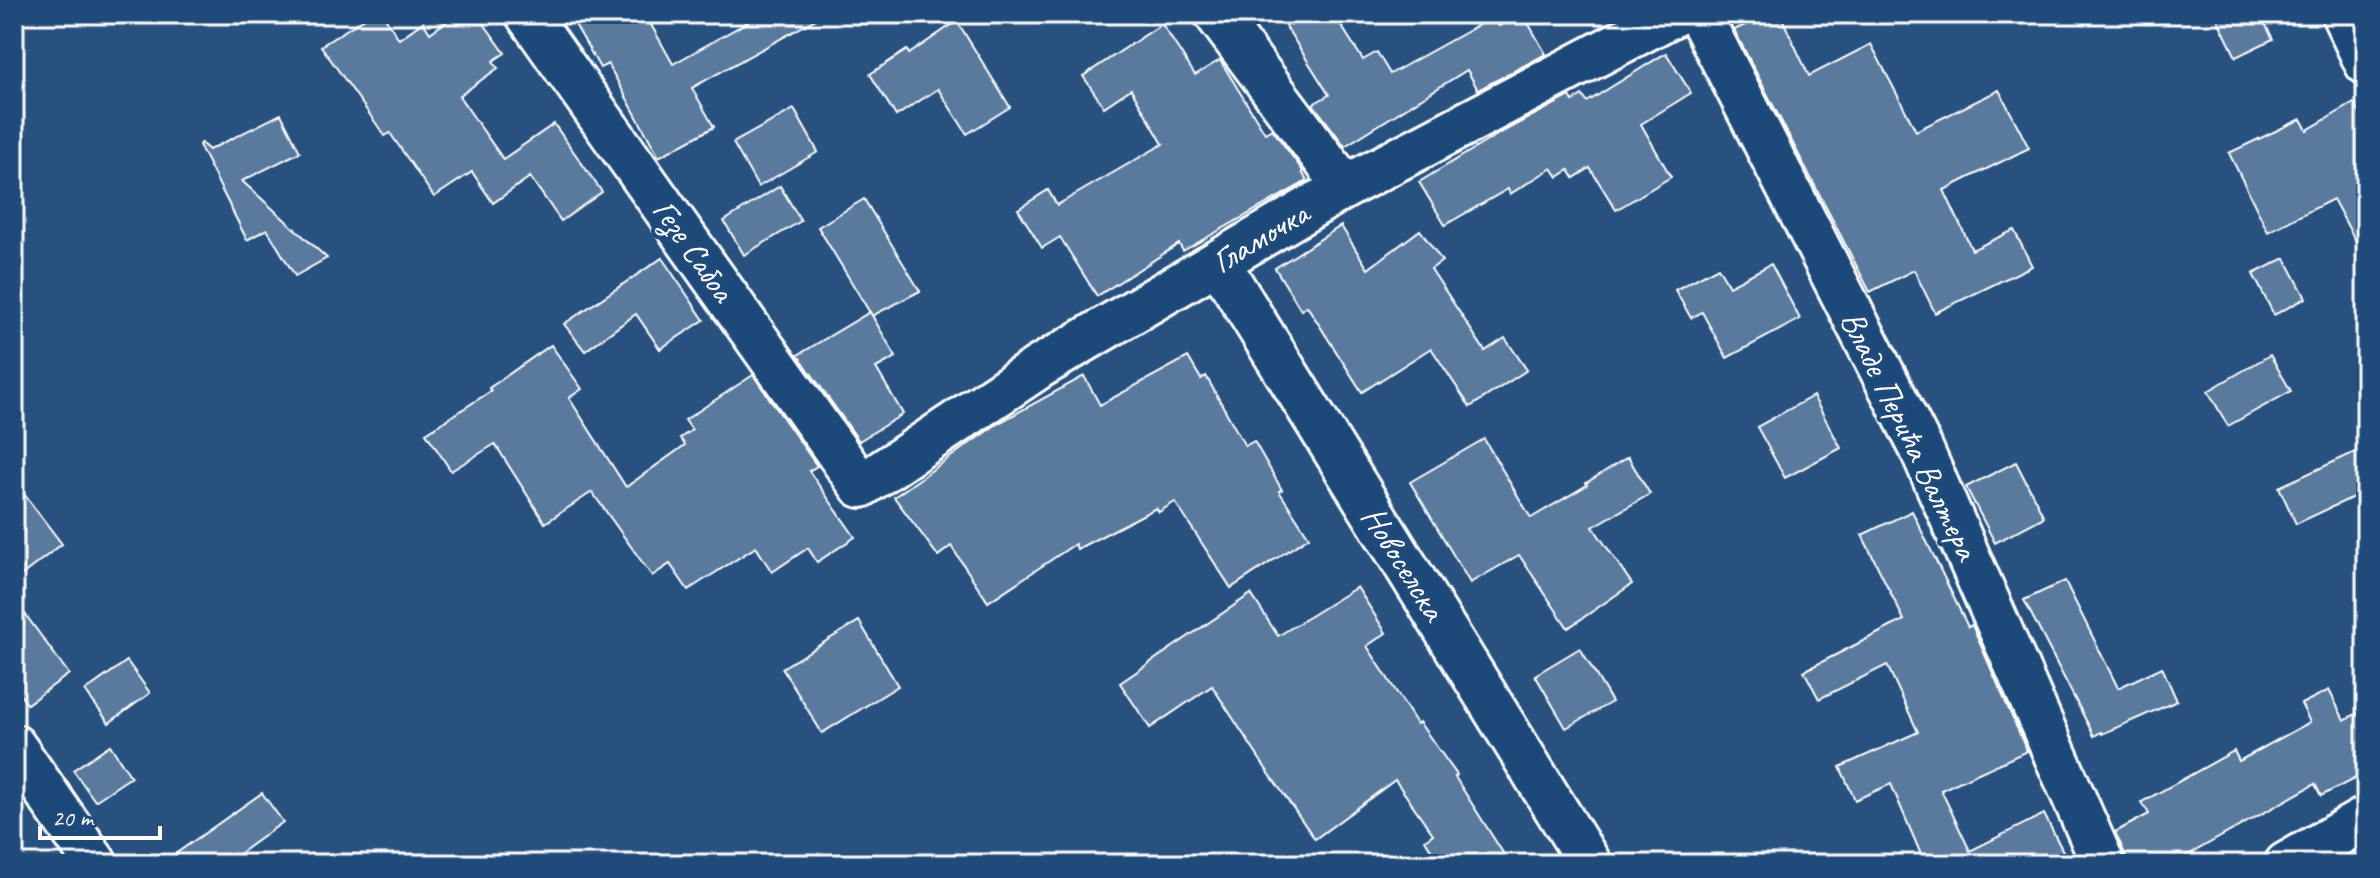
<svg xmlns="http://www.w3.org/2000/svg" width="2380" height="878" font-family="Caveat,sans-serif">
<rect width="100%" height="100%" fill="#28517f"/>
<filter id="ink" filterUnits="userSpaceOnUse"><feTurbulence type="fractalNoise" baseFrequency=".0125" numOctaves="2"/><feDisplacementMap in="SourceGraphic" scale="16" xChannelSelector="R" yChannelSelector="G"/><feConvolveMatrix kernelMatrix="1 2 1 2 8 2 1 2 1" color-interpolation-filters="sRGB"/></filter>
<g filter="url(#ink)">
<g fill="#5a7a9d" stroke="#fff" stroke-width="2">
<path d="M371,14H383L399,39L423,22L430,33L457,14H477L505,53L493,61L498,68L459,96L503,159L554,124L602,192L561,221L530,177L493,203L472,172L434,197L390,133L385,136L321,46Z"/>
<path d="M569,14H645L673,64L762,14H825L692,88L714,127L659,157L608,64L600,68Z"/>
<path d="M1278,14H1334L1363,60L1377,52L1390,74L1493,17L1499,26L1523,14L1546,54L1478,90L1467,70L1345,146L1313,104L1329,95Z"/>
<path d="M1769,14H1780L1809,76L1871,44L1916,131L1999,90L2029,148L1944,190L1972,250L2014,230L2032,266L1935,313L1914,270L1870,292L1734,30Z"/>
<path d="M2215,14H2260L2273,39L2236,57Z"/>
<path d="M957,21L1010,107L967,134L938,89L896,116L870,74L907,50L909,54Z"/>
<path d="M1162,24L1195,75L1220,60L1265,133L1272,129L1303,171L1302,172L1307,181L1183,251L1179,244L1097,296L1060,237L1042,248L1018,209L1048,190L1057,205L1163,144L1131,89L1104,107L1083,76Z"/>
<path d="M1666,53L1691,93L1641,124L1671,177L1616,210L1590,168L1574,178L1569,170L1558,177L1552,168L1510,194L1508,189L1445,225L1419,182L1502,132L1570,96L1573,101L1582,95L1587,102Z"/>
<path d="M2354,103L2366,124V260L2333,199L2268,232L2229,153L2301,119L2307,130Z"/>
<path d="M794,109L818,152L758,187L733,143Z"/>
<path d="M281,114L300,152L242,181L327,258L295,276L267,229L247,240L199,145L201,143L209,150Z"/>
<path d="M780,186L801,221L744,255L724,221Z"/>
<path d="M864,199L920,291L872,316L818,227Z"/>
<path d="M1341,226L1368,269L1420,230L1442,261L1431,269L1485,351L1505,338L1527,370L1470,407L1431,348L1362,392L1307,306L1301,310L1275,268Z"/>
<path d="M662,258L704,320L660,349L636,314L585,351L564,324Z"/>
<path d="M2285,258L2306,298L2274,315L2253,274Z"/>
<path d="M1771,264L1800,319L1727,358L1702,312L1691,318L1675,290L1718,267L1729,286Z"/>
<path d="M870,312L896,357L876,368L903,414L859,441L798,355Z"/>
<path d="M551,345L582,389L569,398L626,487L685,445L680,438L692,430L685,420L753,375L817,466L809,471L855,537L817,562L808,548L772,572L756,547L688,590L670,564L652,576L592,492L545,523L495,444L451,471L426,433L491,391L489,388Z"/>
<path d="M2270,355L2291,391L2228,426L2208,391Z"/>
<path d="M1188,357L1201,379L1206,376L1245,446L1254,441L1282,490L1279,491L1309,537L1231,588L1175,502L1159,512L1156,508L1077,549L1075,544L988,602L951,546L938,556L894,497L997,424L1084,376L1100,405Z"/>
<path d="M1813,396L1841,448L1785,478L1757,427Z"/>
<path d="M1484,439L1531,518L1587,485L1586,483L1628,457L1650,494L1593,527L1632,584L1568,628L1519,555L1470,583L1410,482Z"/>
<path d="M2366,447V491L2296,524L2279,487Z"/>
<path d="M2016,462L2044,517L1995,543L1966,487Z"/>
<path d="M14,481L62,544L14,581Z"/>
<path d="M1912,511L1968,627L1972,625L2027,751L1941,790L1970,851L2044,814L2067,859L2073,855L2077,864H1925L1891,784L1855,800L1840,767L1918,732L1887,665L1819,699L1804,671L1904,620L1862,535Z"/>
<path d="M2065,581L2118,688L2162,667L2177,701L2102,734L2101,732L2094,736L2024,600Z"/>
<path d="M1357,587L1386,633L1367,646L1417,724L1419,722L1457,775L1455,777L1510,864H1440L1425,840L1433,834L1395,780L1315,839L1266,769L1212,686L1150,728L1120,683L1251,594L1278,636Z"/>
<path d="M14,599L69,674L27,704L14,686Z"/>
<path d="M859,621L898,686L822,733L782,668Z"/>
<path d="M1580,648L1612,702L1566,728L1535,675Z"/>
<path d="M127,661L150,693L109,723L85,691Z"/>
<path d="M2329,690L2344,720L2366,709V773L2321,796L2315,784L2172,864H2127L2125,854L2115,832L2149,814L2142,802L2234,751L2239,761L2310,722L2301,704Z"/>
<path d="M110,745L131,777L95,801L73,770Z"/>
<path d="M262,793L283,822L225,864H161Z"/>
</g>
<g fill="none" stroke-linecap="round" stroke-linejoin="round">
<defs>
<g id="minor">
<path d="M527,14L861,486L1039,367L1345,187L1675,14"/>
<path d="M1216,14L1345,187"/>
<path d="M1699,14L1921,448L2103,864"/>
<path d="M2343,14L2366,63"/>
<path d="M1218,262L1590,864"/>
<path d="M14,746L96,864"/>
<path d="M2286,864L2366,818"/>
</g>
</defs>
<use href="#minor" stroke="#fff" stroke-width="48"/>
<use href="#minor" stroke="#1f4a7a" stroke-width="42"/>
</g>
</g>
<g text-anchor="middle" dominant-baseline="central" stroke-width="8" stroke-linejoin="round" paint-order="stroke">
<g font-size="34" fill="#fff" stroke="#1f4a7a">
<text transform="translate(1260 237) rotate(-31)">Гламочка</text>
<text transform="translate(694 250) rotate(55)">Гезе Сабоа</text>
<text transform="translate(1910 435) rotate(64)">Владе Перића Валтера</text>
<text transform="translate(1404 563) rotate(58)">Новоселска</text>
</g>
</g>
<rect width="2380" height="878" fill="none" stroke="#1f4a7a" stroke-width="48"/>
<rect x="24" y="24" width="2332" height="830" fill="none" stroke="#fff" stroke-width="3" filter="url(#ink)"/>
<path d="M40 826v12h120v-12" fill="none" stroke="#ffffff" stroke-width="4"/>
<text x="52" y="826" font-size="24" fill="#ffffff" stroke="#1f4a7a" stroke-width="6" paint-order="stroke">20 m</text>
</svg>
